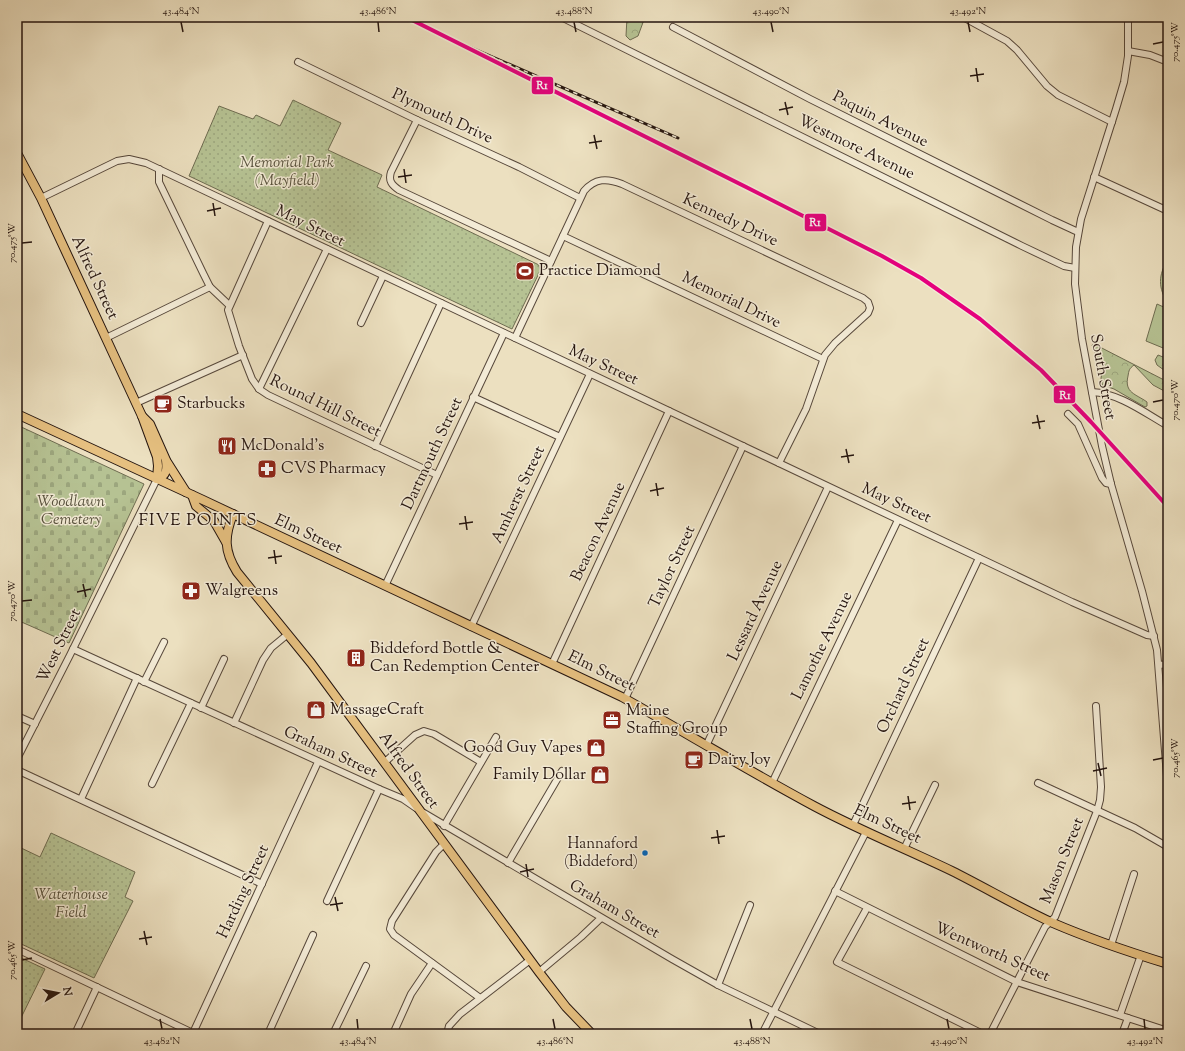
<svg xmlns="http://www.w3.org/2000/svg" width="1185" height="1051" font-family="'Sorts Mill Goudy',serif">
<defs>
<pattern id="forest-crowns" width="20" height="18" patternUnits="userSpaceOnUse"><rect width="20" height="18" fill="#b6c293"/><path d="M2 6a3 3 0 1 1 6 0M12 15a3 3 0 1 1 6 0" fill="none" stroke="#9ca67e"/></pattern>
<pattern id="cemetery-stones" width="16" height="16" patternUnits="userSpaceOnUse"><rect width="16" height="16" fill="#b6c293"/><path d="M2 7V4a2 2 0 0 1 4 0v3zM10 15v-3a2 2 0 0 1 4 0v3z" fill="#9ca67e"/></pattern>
<pattern id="park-dots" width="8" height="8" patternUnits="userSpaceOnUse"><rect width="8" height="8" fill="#b6c293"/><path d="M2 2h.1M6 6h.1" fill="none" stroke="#9ca67e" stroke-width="1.8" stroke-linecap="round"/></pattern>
</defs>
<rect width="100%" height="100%" fill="#ece0c0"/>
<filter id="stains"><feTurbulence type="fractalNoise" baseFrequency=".005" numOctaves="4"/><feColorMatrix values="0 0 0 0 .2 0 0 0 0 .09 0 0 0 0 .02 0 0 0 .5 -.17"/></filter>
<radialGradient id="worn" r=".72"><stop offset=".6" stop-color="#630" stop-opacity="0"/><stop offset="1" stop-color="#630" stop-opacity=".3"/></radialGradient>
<g fill="#b6c293" stroke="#6e6c51">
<path d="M1168,260C1168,267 1166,273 1166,280C1165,287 1168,295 1168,303C1158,289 1158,274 1168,260Z"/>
<path d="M1157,304L1168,309V350L1146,341Z"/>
</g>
<g fill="url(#forest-crowns)" stroke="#6e6c51">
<path d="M627,17H645L638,36L630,40L626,36Z"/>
<path d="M1094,344L1168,382V393L1153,385L1134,365C1129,369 1129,370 1128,376C1124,393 1136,394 1147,402V406L1145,407L1114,389L1102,385L1101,378L1104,364L1096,355L1092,345Z"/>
<path d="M1158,355L1168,359V373L1157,365L1155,360Z"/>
</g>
<path fill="url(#cemetery-stones)" stroke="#6e6c51" d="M17,425L144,484L69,643L17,620Z"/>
<g fill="url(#park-dots)" stroke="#6e6c51">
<path d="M293,100L341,123L328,150L382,175L377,187L539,265L540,271L512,329L189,176L219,106L253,119L256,115L280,126Z"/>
<path d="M51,833L135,872L125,897L133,901L94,978L17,942V846L40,857Z"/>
<path d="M17,956L45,969L17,1026Z"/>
</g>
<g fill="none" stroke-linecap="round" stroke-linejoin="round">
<defs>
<g id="minor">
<path d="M561,17L1022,246L1064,266L1075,268"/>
<path d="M963,17L1007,41L1017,50L1047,86L1058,95L1112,122"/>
<path d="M1128,17V56L1124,82L1116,109L1081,219L1076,247L1075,284L1082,339L1102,446L1111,484L1142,591L1157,650L1168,789"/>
<path d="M673,27L810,99L1052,220L1078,232"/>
<path d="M1128,51L1150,55L1168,62"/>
<path d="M298,62L417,120L519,167L580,198"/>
<path d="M417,120L391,172C388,181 392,185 399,190L551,261"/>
<path d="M159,169V182L203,273L210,287L229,305"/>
<path d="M1094,177L1168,211"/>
<path d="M41,198L117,161L129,159L146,163L1072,602L1147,635L1154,636"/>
<path d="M268,221L228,310L239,346L252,379L259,389L268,395L437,475"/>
<path d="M563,236L823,359"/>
<path d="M361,323L383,276"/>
<path d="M106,338L210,287"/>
<path d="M515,338L584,191C595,178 607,178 622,184L863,298L868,302L870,308L868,313L835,343L825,355L806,409L779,463"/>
<path d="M259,389L327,249"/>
<path d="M1092,392C1119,393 1145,413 1168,426"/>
<path d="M473,397L560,437"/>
<path d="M136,403L243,355"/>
<path d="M1068,414L1078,424L1102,478L1106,483L1111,484"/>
<path d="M375,446L441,303"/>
<path d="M385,586L504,333"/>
<path d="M471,627L590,374"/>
<path d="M73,649L379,789L403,799L416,808"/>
<path d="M552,664L669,411"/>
<path d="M1159,665L1168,664"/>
<path d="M144,682L164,642"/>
<path d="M625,699L743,446"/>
<path d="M201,708L224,659"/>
<path d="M17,716L35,724"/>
<path d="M234,723L263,660L271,648L288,634"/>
<path d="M706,746L828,487"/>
<path d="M17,759L70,655L157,479"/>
<path d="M385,762L415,735L424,731L434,734L481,762"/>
<path d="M17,770L262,884"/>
<path d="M772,783L898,520"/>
<path d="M1038,783L1135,828L1168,847"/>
<path d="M152,784L191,703"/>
<path d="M81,799L137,678"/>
<path d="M424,813L672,959L718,985L820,1034"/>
<path d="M853,825L979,558"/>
<path d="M444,826L496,737"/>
<path d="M444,844L436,852L392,921L390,929L394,935L480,998"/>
<path d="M904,849L935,785"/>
<path d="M508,863L562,771"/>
<path d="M835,891L1017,982L1168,1031"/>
<path d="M327,901L379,789"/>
<path d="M867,908L837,962L983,1034"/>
<path d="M1111,945L1134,874"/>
<path d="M17,949L195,1034"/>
<path d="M539,972L581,937L601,918"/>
<path d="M718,985L750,905"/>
<path d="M1120,1015L1141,955"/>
<path d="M193,1033L318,762"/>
<path d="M75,1034L97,987"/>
<path d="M268,1034L313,935"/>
<path d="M333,1034L366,966"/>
<path d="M393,1034L411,994L432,963"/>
<path d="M447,1034L449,1026L460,1014L530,960"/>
<path d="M762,1034L866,832"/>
<path d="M990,1034L1045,927L1055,917L1097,811L1100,800L1101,787L1096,706"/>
<path d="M1122,1034L1128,1018"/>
</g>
<g id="major">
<path d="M17,153L41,198L142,416L157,457L158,466L157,479"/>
<path d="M17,414L203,500L622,697C686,733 749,771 814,806C859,830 906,849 952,871C986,888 1018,907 1053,923C1090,939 1129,952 1168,964"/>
<path d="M142,416L150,424L166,460C167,469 167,476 157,479"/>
<path d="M167,462L186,492"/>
<path d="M192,495L196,506L214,521L226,542"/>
<path d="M233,514C224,537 224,551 237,572L311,663L539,972L566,1007L592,1034"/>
</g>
</defs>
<use href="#minor" stroke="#57483b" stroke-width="8"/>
<use href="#major" stroke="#25150f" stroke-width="10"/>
<use href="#minor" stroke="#f3ebd6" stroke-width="6"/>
<use href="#major" stroke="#e6c080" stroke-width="8"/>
<defs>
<path id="rail" d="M433,31L678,138"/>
</defs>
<use href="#rail" stroke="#25150f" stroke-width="3"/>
<use href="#rail" stroke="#f3ebd6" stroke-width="1.5" stroke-dasharray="4.5" stroke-linecap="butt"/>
<defs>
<path id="rail-1" d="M406,17L746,187L882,256L921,278L980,319L1041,370L1091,422L1168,507"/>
</defs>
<use href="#rail-1" stroke="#f3ebd6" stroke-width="7"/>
<use href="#rail-1" stroke="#e5007d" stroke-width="4"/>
</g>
<path fill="none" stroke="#25150f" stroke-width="1.5" d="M181,22L183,32M378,22L379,32M574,22L576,32M771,22L773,32M968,22L970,32M1153,44L1163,42M976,68L978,82M970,76L984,74M785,102L788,115M779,110L793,107M594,135L597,149M589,143L602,141M404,169L406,183M398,177L412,175M213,203L215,216M207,211L221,208M22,243L32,242M1153,402L1163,400M1037,415L1040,429M1032,423L1045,421M846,449L849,463M841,457L854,455M656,483L658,496M650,491L664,488M465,516L467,530M459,524L473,522M274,550L276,564M268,558L282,556M83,584L86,597M77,592L91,589M22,601L32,600M1153,760L1163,758M1098,763L1101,776M1093,771L1107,768M908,796L910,810M902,804L916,802M717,830L719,844M711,838L725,836M526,864L528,877M520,872L534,869M335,897L338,911M330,905L343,903M144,931L147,945M139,939L152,937M22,960L32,958M160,1019L162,1029M357,1019L358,1029M553,1019L555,1029M750,1019L752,1029M947,1019L949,1029M1144,1019L1145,1029"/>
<defs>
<symbol id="stadium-square" viewBox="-11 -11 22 22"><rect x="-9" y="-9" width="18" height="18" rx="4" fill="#8f2418" stroke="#f3ebd6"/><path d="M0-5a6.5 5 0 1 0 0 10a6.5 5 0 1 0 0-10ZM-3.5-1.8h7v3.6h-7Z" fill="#fff"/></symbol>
<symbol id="cafe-square" viewBox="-11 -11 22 22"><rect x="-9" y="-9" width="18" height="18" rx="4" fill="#8f2418" stroke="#f3ebd6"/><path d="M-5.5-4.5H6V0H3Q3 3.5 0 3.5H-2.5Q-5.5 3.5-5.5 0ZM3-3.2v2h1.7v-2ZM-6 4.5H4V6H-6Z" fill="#fff"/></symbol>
<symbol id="restaurant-square" viewBox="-11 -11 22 22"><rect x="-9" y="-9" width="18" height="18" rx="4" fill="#8f2418" stroke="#f3ebd6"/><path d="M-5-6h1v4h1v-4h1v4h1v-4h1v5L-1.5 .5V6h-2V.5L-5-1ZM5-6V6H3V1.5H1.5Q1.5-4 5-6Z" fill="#fff"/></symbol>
<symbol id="pharmacy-square" viewBox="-11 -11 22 22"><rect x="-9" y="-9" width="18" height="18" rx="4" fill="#8f2418" stroke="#f3ebd6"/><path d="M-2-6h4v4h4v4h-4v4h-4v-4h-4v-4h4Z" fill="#fff"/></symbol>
<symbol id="building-square" viewBox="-11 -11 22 22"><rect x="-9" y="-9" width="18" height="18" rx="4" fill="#8f2418" stroke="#f3ebd6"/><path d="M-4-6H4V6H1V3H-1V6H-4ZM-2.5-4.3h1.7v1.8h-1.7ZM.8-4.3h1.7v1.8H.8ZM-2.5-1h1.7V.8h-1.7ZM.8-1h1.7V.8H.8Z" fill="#fff"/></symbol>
<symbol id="shop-square" viewBox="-11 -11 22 22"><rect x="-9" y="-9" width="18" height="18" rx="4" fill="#8f2418" stroke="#f3ebd6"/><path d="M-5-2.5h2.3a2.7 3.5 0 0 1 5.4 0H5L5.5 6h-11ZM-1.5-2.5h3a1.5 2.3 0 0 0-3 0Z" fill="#fff"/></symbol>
<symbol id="office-square" viewBox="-11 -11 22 22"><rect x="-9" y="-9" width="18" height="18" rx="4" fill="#8f2418" stroke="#f3ebd6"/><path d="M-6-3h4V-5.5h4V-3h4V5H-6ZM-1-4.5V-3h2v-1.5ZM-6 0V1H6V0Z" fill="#fff"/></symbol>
</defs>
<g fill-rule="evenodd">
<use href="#stadium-square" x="514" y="260" width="22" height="22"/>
<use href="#cafe-square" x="152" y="393" width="22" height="22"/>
<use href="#restaurant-square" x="216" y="435" width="22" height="22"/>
<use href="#pharmacy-square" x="256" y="458" width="22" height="22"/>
<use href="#pharmacy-square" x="180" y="580" width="22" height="22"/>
<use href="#building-square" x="345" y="647" width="22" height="22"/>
<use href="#shop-square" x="305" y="699" width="22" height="22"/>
<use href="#office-square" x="601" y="709" width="22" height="22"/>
<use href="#shop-square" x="585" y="737" width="22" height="22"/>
<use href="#cafe-square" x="683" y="749" width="22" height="22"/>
<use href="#shop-square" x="589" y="764" width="22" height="22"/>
</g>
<circle fill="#0065bd" stroke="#f3ebd6" stroke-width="1.5" cx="645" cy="853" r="3.5"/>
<g text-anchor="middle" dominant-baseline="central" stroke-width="3" stroke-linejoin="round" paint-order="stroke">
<g font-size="15" fill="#25150f" stroke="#f3ebd6" text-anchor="end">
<text x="638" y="844">Hannaford<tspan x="638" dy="18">(Biddeford)</tspan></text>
</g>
<g font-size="16" fill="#25150f" stroke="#f3ebd6">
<text transform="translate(442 117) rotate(25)">Plymouth Drive</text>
<text transform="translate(880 120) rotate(27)">Paquin Avenue</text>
<text transform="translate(856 148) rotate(26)">Westmore Avenue</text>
<text transform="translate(730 221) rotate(25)">Kennedy Drive</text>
<text transform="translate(310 227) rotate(26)">May Street</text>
<text transform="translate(94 278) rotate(65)">Alfred Street</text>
<text transform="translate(731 301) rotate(26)">Memorial Drive</text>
<text transform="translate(603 366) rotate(25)">May Street</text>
<text transform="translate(1102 377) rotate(80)">South Street</text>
<text transform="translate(325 407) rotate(26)">Round Hill Street</text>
<text transform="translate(433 454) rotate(-65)">Dartmouth Street</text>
<text transform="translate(519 495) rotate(-65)">Amherst Street</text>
<text transform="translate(896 504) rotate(25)">May Street</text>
<text transform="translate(599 532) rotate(-65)">Beacon Avenue</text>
<text transform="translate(308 535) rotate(25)">Elm Street</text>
<text transform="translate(673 567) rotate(-65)">Taylor Street</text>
<text transform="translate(756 611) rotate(-65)">Lessard Avenue</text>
<text transform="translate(60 646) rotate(-64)">West Street</text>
<text transform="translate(823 646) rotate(-64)">Lamothe Avenue</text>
<text transform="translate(601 672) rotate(26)">Elm Street</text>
<text transform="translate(904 686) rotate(-65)">Orchard Street</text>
<text transform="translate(330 753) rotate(25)">Graham Street</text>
<text transform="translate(408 771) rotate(54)">Alfred Street</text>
<text transform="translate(887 825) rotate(25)">Elm Street</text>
<text transform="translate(1063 861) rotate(-68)">Mason Street</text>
<text transform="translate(244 892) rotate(-65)">Harding Street</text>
<text transform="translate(614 910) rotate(30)">Graham Street</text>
<text transform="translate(992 953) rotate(24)">Wentworth Street</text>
</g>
<g font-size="16" font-style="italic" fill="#58523d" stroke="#f3ebd6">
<text x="287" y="163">Memorial Park<tspan x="287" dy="18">(Mayfield)</tspan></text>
<text x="71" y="502">Woodlawn<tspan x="71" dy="18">Cemetery</tspan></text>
<text x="71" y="895">Waterhouse<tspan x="71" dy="18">Field</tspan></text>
</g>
<g font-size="16" fill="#25150f" stroke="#f3ebd6" text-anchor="start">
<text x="539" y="271">Practice Diamond</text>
<text x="177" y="404">Starbucks</text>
<text x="241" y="446">McDonald's</text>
<text x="281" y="469">CVS Pharmacy</text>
<text x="205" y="591">Walgreens</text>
<text x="370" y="649">Biddeford Bottle &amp;<tspan x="370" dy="18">Can Redemption Center</tspan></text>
<text x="330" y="710">MassageCraft</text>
<text x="626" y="711">Maine<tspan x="626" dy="18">Staffing Group</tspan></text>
<text x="582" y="748" text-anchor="end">Good Guy Vapes</text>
<text x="708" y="760">Dairy Joy</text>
<text x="586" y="775" text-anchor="end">Family Dollar</text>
</g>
<g font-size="17" letter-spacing="1" fill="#25150f" stroke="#f3ebd6">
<text x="198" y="521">FIVE POINTS</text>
</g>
</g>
<g stroke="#f3ebd6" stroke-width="1.5">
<rect x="531" y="76" width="23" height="19" rx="4" fill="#e5007d"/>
<rect x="804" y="213" width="23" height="19" rx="4" fill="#e5007d"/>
<rect x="1053" y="385" width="23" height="19" rx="4" fill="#e5007d"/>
</g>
<g font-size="11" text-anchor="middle" font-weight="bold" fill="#fff">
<text x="542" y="89">R1</text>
<text x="815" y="226">R1</text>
<text x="1065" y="399">R1</text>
</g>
<rect width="1185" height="1051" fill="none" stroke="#ece0c0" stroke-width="44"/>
<g transform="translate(58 993) rotate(80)" stroke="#f3ebd6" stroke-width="3" paint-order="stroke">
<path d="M0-3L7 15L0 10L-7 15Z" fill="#25150f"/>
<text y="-6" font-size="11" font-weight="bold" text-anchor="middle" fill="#25150f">N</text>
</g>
<rect x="22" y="22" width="1141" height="1007" fill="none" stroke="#25150f" stroke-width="1.5"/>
<g font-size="10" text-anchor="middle" fill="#25150f">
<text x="181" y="14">43.484°N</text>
<text x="378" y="14">43.486°N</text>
<text x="574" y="14">43.488°N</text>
<text x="771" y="14">43.490°N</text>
<text x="968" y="14">43.492°N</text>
<text transform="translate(1174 42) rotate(-90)" y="4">70.475°W</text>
<text transform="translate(11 243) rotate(-90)" y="4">70.475°W</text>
<text transform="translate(1174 400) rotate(-90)" y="4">70.470°W</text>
<text transform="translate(11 601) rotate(-90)" y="4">70.470°W</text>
<text transform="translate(1174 758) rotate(-90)" y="4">70.465°W</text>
<text transform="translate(11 960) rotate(-90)" y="4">70.465°W</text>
<text x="162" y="1044">43.482°N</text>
<text x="358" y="1044">43.484°N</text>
<text x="555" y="1044">43.486°N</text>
<text x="752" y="1044">43.488°N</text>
<text x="949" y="1044">43.490°N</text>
<text x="1145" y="1044">43.492°N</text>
</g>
<rect width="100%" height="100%" filter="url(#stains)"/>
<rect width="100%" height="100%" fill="url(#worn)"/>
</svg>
